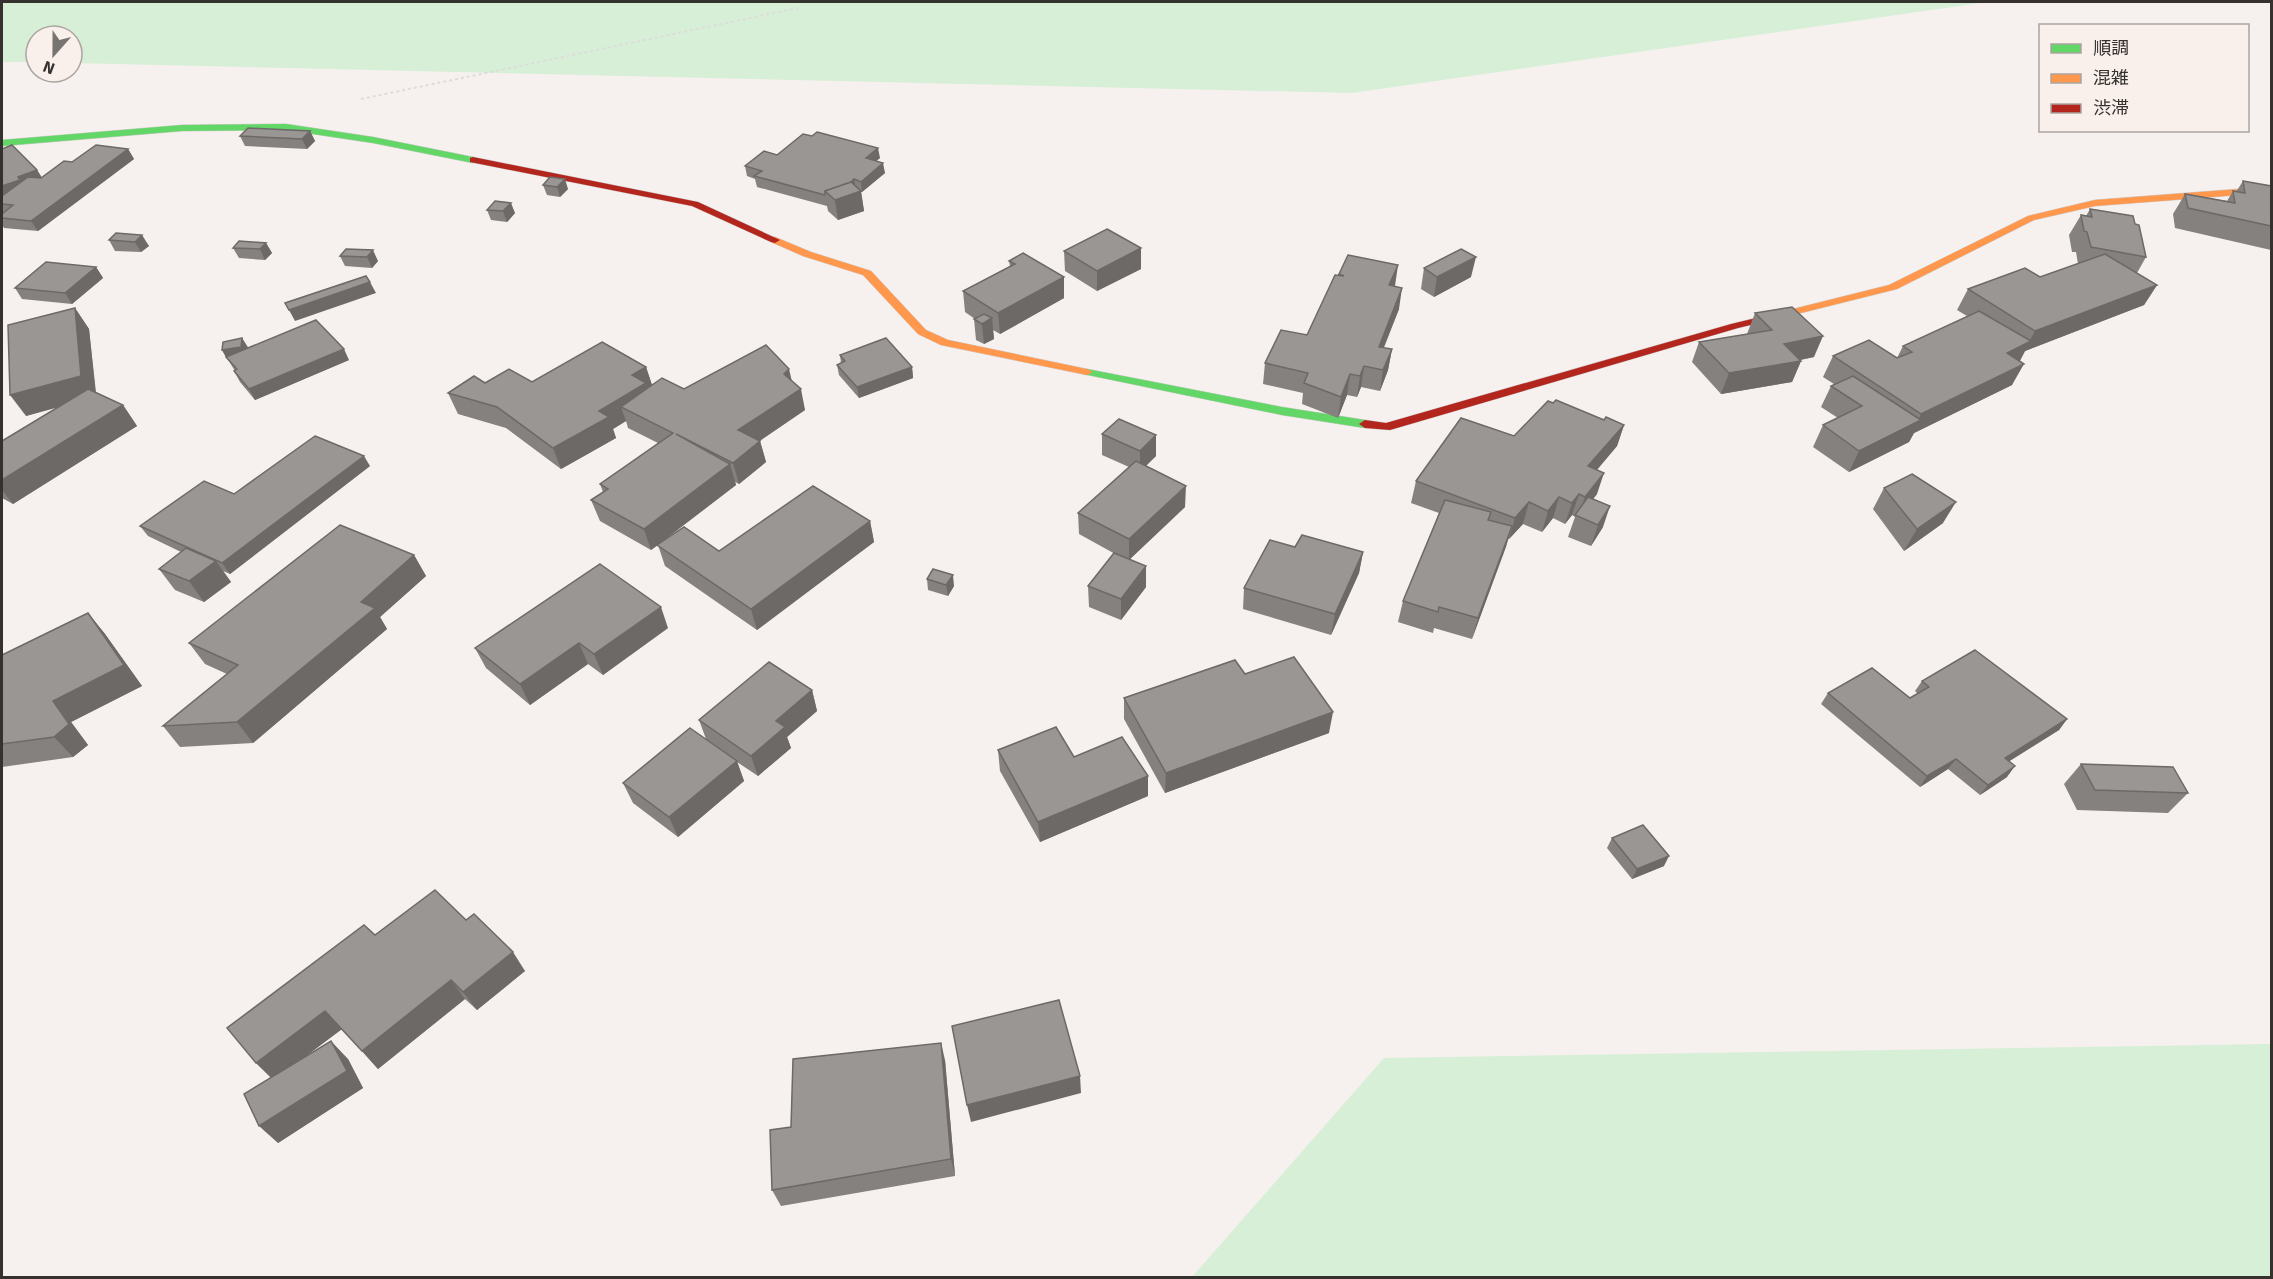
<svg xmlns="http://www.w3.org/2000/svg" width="2273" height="1279" font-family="Signika,'Noto Sans JP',sans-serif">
<rect width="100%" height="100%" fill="#f6f1ee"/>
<g fill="#d7efd6">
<path d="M2,2H1987L1352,93L72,63V36H36V62H2Z"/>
<path d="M2271,1044V1277H1192L1384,1058Z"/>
</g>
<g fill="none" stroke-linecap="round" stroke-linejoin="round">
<defs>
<g id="fast">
<path d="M286,124L373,137L473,157L478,160L473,163L373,143L286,130L182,131L2,146V140L182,125Z"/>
<path d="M1087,369L1282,407L1365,420L1371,424L1365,428L1282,415L1083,374V370Z"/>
</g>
<g id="slow">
<path d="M2239,189L2272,191V197L2239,195L2095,206L2034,220L1897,289L1785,317L1780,314L1781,312L1889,285L2028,216L2095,200Z"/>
<path d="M775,237L811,252L871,271L926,330L948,340L1087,369L1093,372L1087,375L941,345L918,334L863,275L803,256L771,242V238Z"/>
</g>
<g id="jam">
<path d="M473,157L698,202L780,240L775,243L771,242L692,206L470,162V158Z"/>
<path d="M1785,311L1789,312V316L1738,328L1390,430L1365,428L1359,424L1365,420L1386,423L1731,324Z"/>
</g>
</defs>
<use href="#fast" stroke="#cecac8" stroke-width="1"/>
<use href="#slow" stroke="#cecac8" stroke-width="1"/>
<use href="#jam" stroke="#cecac8" stroke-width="1"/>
<path stroke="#dddcdb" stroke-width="2" stroke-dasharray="3 3" stroke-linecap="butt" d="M361,99L798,8"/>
<use href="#fast" fill="#63d668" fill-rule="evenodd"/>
<use href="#slow" fill="#ff974d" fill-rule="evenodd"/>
<use href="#jam" fill="#b3261e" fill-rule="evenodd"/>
</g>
<g fill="#84817e">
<path d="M310,131L315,141L307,149L245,146L240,136Z"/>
<path d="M2,149L37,170L42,178L72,162L128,149L134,159L38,231L4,228L2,224Z"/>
<path d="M777,155L880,158L876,161L885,173L862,192H861L864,211L838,220L828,211L827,206L757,187L755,179L747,176L745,166Z"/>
<path d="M550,177L568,189L560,197L547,195L543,185Z"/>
<path d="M2243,181L2271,186V250L2175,228L2173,214L2185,194L2227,201L2233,191L2236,192Z"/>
<path d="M495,201L515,213L507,222L491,220L487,210Z"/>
<path d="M2090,209L2135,224L2146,257L2137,273L2157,285L2144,305L2025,351L2020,361L2012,385L1914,433L1909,442L1849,472L1813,447L1823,425L1838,418L1821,407L1831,386L1834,384L1823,377L1833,356L1897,358L1903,346L1967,316L1957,310L1968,289L2040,277L2078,264L2076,252H2072L2069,235L2081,215L2086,216Z"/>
<path d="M116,233L149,246L141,252L115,251L109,240Z"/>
<path d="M266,243L272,253L265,260L239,258L233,248Z"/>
<path d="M1141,248V269L1097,291L1065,271L1064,251Z"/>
<path d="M346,249L378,261L372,268L345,266L340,256Z"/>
<path d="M1023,253L1064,298L1000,334L993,330L994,339L984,344L976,340L974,319H975L965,312L963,291L1010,266L1009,261Z"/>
<path d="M96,267L103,278L72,304L22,299L15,288Z"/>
<path d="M1424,268L1471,277L1434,297L1421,289Z"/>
<path d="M1339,274L1394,286L1399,309L1383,348L1392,349L1388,370L1380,391L1361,387L1357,397L1347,395L1338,418L1302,404L1303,393L1263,384L1265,363L1307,335Z"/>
<path d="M75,308L89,329L96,392L123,405L137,426L13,504L2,498V441L59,406L26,416Z"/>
<path d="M1755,313L1814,357L1800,360L1801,361L1792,382L1721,394L1692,362L1699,342L1747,334Z"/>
<path d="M242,338L248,348L349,360L255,400L240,382L234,371H235L222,350Z"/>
<path d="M840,355L912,367L913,378L859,398L839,375L837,365L841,363Z"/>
<path d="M646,367L652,385L684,389L792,382L805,410L760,441L766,462L739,484L735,482L736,485L663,541L719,551L870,521L874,542L757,630L665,566L658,545L651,550L600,521L591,500L603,492L600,484L658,443L628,428L626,421L613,429L616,438L561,469L506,428L458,414L448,393L485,383L532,382Z"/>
<path d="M1604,420L1624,425L1617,446L1597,470V494L1593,499L1603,527L1591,546L1568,537L1575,517L1572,515L1565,524L1553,518L1542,532L1523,524L1509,539H1508L1472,639L1434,628L1433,633L1398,622L1403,601L1439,513L1411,503L1416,481L1514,436Z"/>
<path d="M1102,434L1156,456L1145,466L1185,507L1130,559L1146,566V587L1121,620L1089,607L1088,586L1117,555L1079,534L1078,513L1129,467L1102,455Z"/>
<path d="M370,466L230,574L223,571L231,582L204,602L175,590L159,569L181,552L148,536L140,526L234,494Z"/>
<path d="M1884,488L1943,523L1904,551L1873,509Z"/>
<path d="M1295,547L1363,552L1359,573L1331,635L1243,609L1244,588Z"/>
<path d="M414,555L426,576L380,617L387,629L253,743L180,747L163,726L227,674L205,664L189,643Z"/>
<path d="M927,579L954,586L948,596L928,590Z"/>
<path d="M88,613L105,634L142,686L71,722L88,745L73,757L2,767V655Z"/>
<path d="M668,628L603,675L588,664L530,705L486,668L475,648Z"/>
<path d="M1245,674L1329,733L1165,793L1124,719V698Z"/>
<path d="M1922,681L2067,719L2059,730L2009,761L2007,777L1980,795L1948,769L1920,787L1821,704L1828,693L1910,698L1918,694L1915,691Z"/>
<path d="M812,690L817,711L787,737L791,748L758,776L737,762L744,781L678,837L633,803L623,783L706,739L699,720Z"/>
<path d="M998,750L1074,757L1148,776V796L1040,842L1000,771Z"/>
<path d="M2081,764L2188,793L2168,813L2077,810L2064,784Z"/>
<path d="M1612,838L1664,866L1632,879L1607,848Z"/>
<path d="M466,920L525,971L477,1010L465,999L378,1069L342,1029L306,1056L348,1059L363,1088L278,1143L271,1078L256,1063L375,935Z"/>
<path d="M945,1060L955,1176L781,1206L772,1190L791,1127Z"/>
</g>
<g fill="#6c6967">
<path d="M310,131L315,141L307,149L302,139Z"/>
<path d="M878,148L880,158L867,168L866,158Z"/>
<path d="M128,149L134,159L38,231L31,221Z"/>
<path d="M883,163L885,173L862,192L861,182Z"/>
<path d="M37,170L44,181L2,199V186L18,177Z"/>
<path d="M565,179L568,189L560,197L557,187Z"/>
<path d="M854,179L856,189L861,191L864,211L838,220L835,200Z"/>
<path d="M511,203L515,213L507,222L503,211Z"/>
<path d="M142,235L149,246L141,252L135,242Z"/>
<path d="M266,243L272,253L265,260L260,249Z"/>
<path d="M1141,248V269L1097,291V271Z"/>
<path d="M373,250L378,261L372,268L367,257Z"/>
<path d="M1476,257L1471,277L1434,297L1437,277Z"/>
<path d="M1398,265L1395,286L1386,306L1389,285Z"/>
<path d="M96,267L103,278L72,304L65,293Z"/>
<path d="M1064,277V298L1000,334L998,313Z"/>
<path d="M370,282L376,293L295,321L289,310Z"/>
<path d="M2157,285L2144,305L2025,351L2019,362L2007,353L2029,342L2035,331Z"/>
<path d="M1402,288L1399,309L1376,368L1379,347Z"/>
<path d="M75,308L89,329L96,397L26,416L10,395Z"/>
<path d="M992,318L994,339L984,344L982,324Z"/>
<path d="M1823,336L1814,357L1775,365L1784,344Z"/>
<path d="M242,338L249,349L226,357L228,361L222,350Z"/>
<path d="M344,349L349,360L255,400L249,389Z"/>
<path d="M1392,349L1388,370L1380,391L1383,370Z"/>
<path d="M1801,361L1792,382L1721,394L1729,373Z"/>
<path d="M2024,364L2012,385L1914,433L1909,442L1849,472L1859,451L1917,422L1921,414Z"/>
<path d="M1364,366L1361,387L1357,397L1360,376Z"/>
<path d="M646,367L653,388L621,407L626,421L613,429L616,438L561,469L553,448L632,375Z"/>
<path d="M912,367L913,378L859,398L857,387Z"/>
<path d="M789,369L794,390L784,374Z"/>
<path d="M1350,374L1347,395L1338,418L1341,397Z"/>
<path d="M801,389L805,410L744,451L738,430Z"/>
<path d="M123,405L137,426L13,504L2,490V480Z"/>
<path d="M1624,425L1617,446L1582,487L1588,466Z"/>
<path d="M1156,435V456L1140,472V451Z"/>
<path d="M760,441L766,462L739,484L733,463Z"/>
<path d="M364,456L370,466L230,574L222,563Z"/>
<path d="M730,464L736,485L651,550L644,529Z"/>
<path d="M1604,473L1597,494L1578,518L1585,497Z"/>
<path d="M1186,486L1185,507L1129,560V539Z"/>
<path d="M1579,494L1572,515L1565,524L1572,503Z"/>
<path d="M1559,497L1553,518L1542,532L1548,511Z"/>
<path d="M1529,502L1523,524L1509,539L1515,518Z"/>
<path d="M1956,502L1943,523L1904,551L1917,529Z"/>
<path d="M1610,506L1603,527L1591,546L1598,525Z"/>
<path d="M870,521L874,542L757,630L751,609Z"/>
<path d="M1512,526L1506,547L1472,639L1478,618Z"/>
<path d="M1363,552L1359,573L1331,635L1335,614Z"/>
<path d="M414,555L426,576L380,617L387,629L253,743L237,722L361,602Z"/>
<path d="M216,561L231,582L204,602L189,581Z"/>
<path d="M1146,566V587L1121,620V599Z"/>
<path d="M953,575L954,586L948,596L946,585Z"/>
<path d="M661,607L668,628L603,675L594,654Z"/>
<path d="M88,613L105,634L142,686L71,722L88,745L73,757L54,737L53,701Z"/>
<path d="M579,643L588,664L530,705L520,684Z"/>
<path d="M812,690L817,711L787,737L791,748L758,776L751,756L776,721Z"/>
<path d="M1333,712L1329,733L1165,793L1166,773Z"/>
<path d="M2067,719L2059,730L1997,769L2005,758Z"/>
<path d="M1956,759L1948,769L1920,787L1927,776Z"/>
<path d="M737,761L744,781L678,837L669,817Z"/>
<path d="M2015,766L2007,777L1980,795L1988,785Z"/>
<path d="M1148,776V796L1040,842L1038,822Z"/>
<path d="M1669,856L1664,866L1632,879L1637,869Z"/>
<path d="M513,952L525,971L477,1010L463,992Z"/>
<path d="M451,980L465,999L378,1069L362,1051Z"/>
<path d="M325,1011L342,1029L274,1080L256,1063Z"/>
<path d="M331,1041L348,1059L363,1088L278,1143L259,1126Z"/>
<path d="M941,1043L945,1060L955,1176L951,1159Z"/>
<path d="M1080,1076L1081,1093L971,1122L967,1105Z"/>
</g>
<g fill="#9a9693" stroke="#6c6967" stroke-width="1.5">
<path d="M248,128L310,131L302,139L240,136Z"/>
<path d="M817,132L878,148L866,158L883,163L861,182L854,179L851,182L825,191V195L754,176L762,171L745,166L764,151L777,155L803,134L812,136Z"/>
<path d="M12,145L37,170L18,177L20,180L2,186V149Z"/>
<path d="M96,145L128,149L31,221L2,218V214L13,205L2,204V196L28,177L41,178L64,161L72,162Z"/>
<path d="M550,177L565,179L557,187L543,185Z"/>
<path d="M2243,181L2271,186V226L2188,208L2185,194L2235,203L2233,191L2245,193Z"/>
<path d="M851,182L861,191L835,200L825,191Z"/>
<path d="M495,201L511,203L503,211L487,210Z"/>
<path d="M2090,209L2133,216L2135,224L2139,225L2146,257L2091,247L2087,232L2084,231L2081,215L2092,217Z"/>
<path d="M1107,229L1141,248L1097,271L1064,251Z"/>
<path d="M116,233L142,235L135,242L109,240Z"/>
<path d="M239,241L266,243L260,249L233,248Z"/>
<path d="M346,249L373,250L367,257L340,256Z"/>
<path d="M1461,249L1476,257L1437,277L1424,268Z"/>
<path d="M1023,253L1064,277L998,313L963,291L1015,264L1009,261Z"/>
<path d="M2105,254L2157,285L2035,331L1968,289L2025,268L2040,277Z"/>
<path d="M1348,255L1398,265L1389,285L1402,288L1379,347L1392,349L1383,370L1364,366L1360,376L1350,374L1341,397L1304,383L1308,373L1265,363L1281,330L1307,335L1335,275L1344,276L1339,274Z"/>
<path d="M46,262L96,267L65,293L15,288Z"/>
<path d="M366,276L370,282L289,310L285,303Z"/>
<path d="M1792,307L1823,336L1784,344L1801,361L1729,373L1699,342L1772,330L1755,313Z"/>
<path d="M75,308L81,376L10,395L8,325Z"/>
<path d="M1979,311L2031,341L2007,353L2024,364L1921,414L1833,356L1869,340L1897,358L1912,352L1903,346Z"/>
<path d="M984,314L992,318L982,324L974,319Z"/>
<path d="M316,320L344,349L249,389L234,371L237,369L226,357Z"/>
<path d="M242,338L241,347L222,350L223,342Z"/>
<path d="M886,338L912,367L857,387L837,365L845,361L840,355Z"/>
<path d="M602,342L646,367L632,375L646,383L599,411L609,417L553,448L497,407L448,393L474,376L485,383L509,369L532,382Z"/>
<path d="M766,345L789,369L784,374L801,389L738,430L760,441L733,463L676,434L730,464L644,529L591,500L608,489L600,484L673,433L621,407L662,378L684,389Z"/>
<path d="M1853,376L1921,420L1859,451L1823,425L1862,406L1831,386Z"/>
<path d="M88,389L123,405L2,480V441Z"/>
<path d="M1556,400L1604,420L1606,417L1624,425L1588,466L1604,473L1585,497L1579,494L1572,503L1559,497L1548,511L1529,502L1515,518L1416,481L1461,418L1514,436L1548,401L1553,403Z"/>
<path d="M1119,419L1156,435L1140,451L1102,434Z"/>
<path d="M315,436L364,456L222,563L140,526L204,481L234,494Z"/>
<path d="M1136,461L1186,486L1129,539L1078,513Z"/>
<path d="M1912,474L1956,502L1917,529L1884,488Z"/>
<path d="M813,486L870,521L751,609L657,545L684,527L719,551Z"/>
<path d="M1588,497L1610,506L1598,525L1575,515Z"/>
<path d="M1445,500L1491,512L1488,520L1512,526L1478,618L1439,607L1438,612L1403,601Z"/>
<path d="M340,525L414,555L361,602L375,608L237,722L163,726L238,665L189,643Z"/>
<path d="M1302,535L1363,552L1335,614L1244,588L1270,540L1295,547Z"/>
<path d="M186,548L216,561L189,581L159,569Z"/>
<path d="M1114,553L1146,566L1121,599L1088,586Z"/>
<path d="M600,564L661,607L594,654L579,643L520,684L475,648Z"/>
<path d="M933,569L953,575L946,585L927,579Z"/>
<path d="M88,613L124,665L53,701L69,724L54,737L2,744V655Z"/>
<path d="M1975,650L2067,719L2005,758L2015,766L1988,785L1956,759L1927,776L1828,693L1872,668L1910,698L1929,687L1922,681Z"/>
<path d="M1294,657L1333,712L1166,773L1124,698L1235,660L1245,674Z"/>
<path d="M769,662L812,690L776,721L785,727L751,756L699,720Z"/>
<path d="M1056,727L1074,757L1122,737L1148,776L1038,822L998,750Z"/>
<path d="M690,728L737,761L669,817L623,783Z"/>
<path d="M2081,764L2173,767L2188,793L2095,790Z"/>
<path d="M1643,825L1669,856L1637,869L1612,838Z"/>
<path d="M435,890L466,920L474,914L513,952L463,992L451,980L362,1051L325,1011L256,1063L227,1028L364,925L375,935Z"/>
<path d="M1059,1000L1080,1076L967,1105L952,1026Z"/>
<path d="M331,1041L347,1071L259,1126L244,1094Z"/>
<path d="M941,1043L951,1159L772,1190L770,1130L791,1127L793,1059Z"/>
</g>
<rect width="2273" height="1279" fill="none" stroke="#34312f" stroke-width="6"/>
<rect x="2039" y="24" width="210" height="108" fill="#faf0eb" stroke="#aba4a0" stroke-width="1.5"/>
<rect x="2051" y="44" width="30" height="9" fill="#63d668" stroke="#aba4a0" stroke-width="1.5"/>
<text x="2093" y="54" font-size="18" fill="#34312f">順調</text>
<rect x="2051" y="74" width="30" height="9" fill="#ff974d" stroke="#aba4a0" stroke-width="1.5"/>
<text x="2093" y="84" font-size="18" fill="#34312f">混雑</text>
<rect x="2051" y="104" width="30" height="9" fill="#b3261e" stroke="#aba4a0" stroke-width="1.5"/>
<text x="2093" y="114" font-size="18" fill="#34312f">渋滞</text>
<g transform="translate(54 54) rotate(201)"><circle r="28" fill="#faf0eb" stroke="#aba4a0" stroke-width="1.5"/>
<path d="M0-4.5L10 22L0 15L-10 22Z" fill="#787472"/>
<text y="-9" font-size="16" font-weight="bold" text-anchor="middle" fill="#34312f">N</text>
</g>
</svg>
